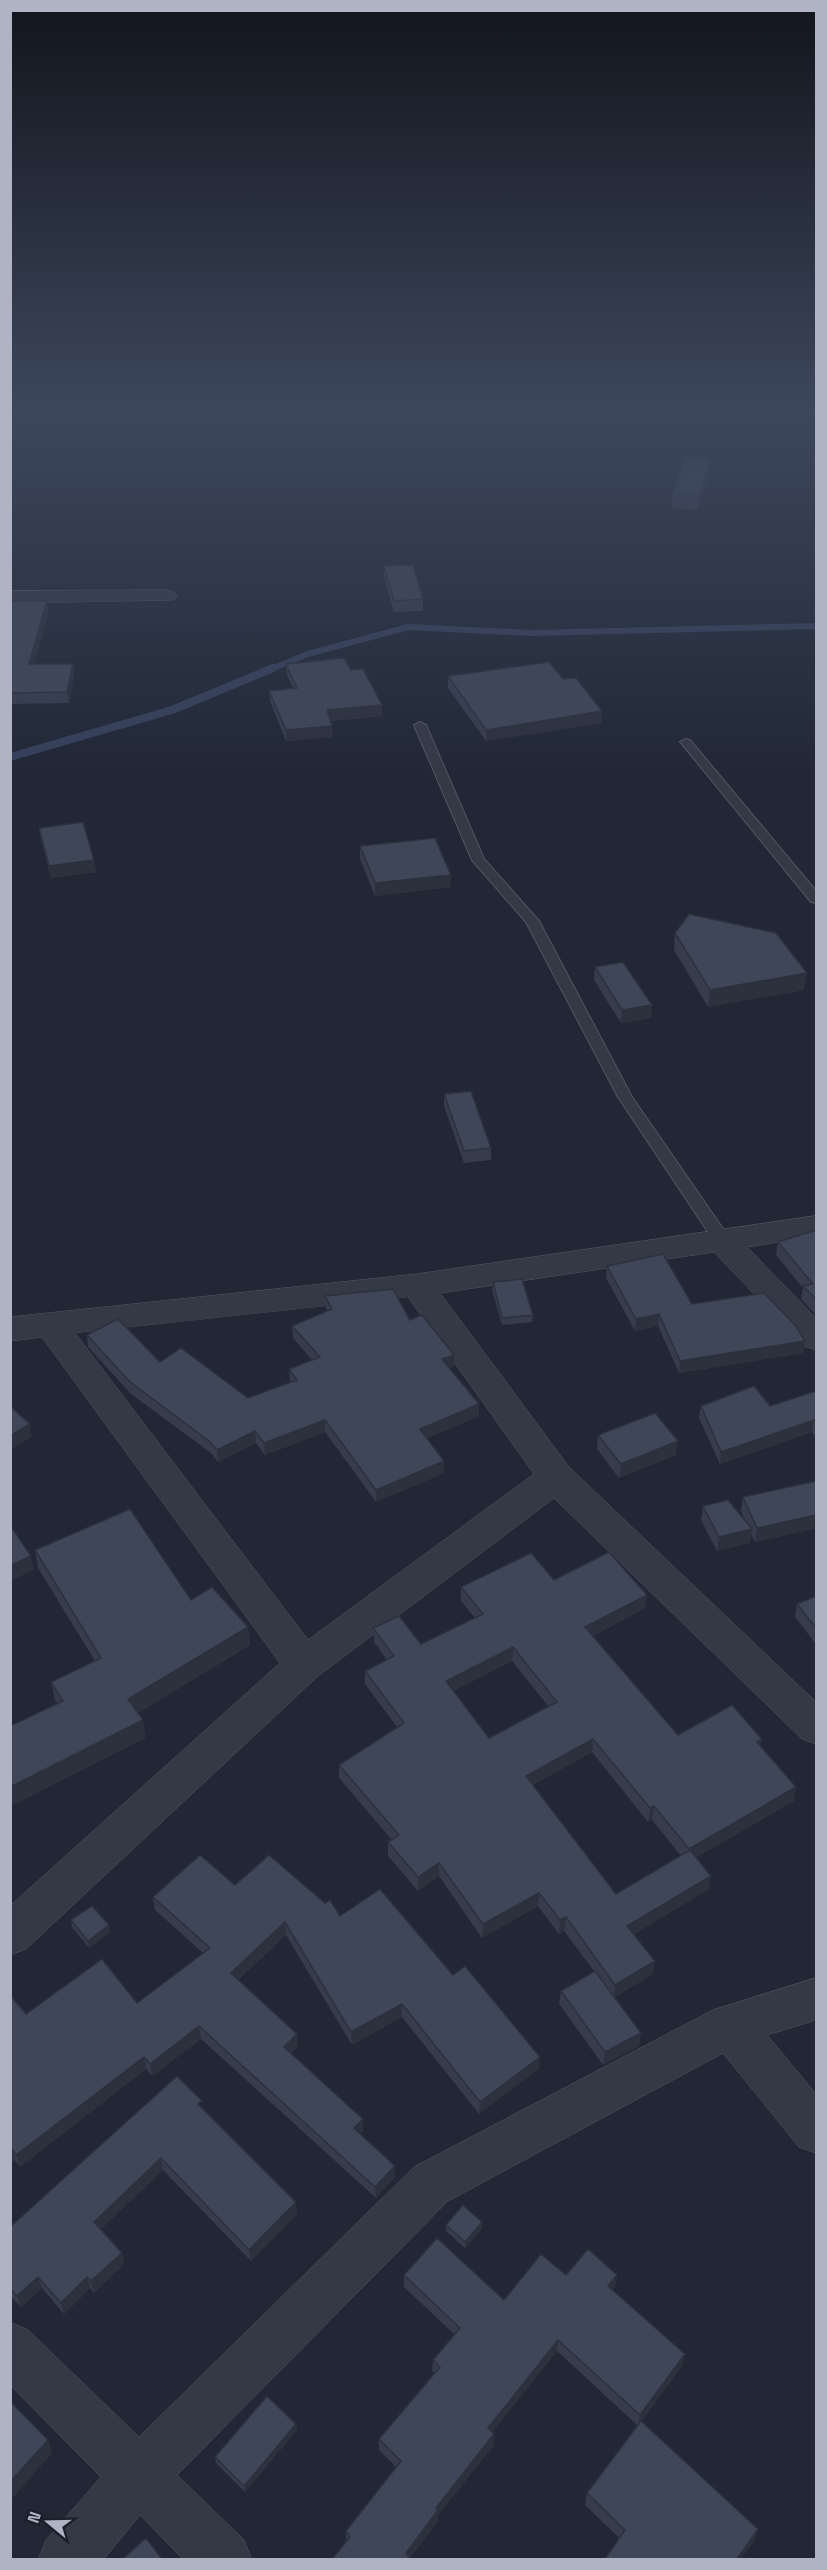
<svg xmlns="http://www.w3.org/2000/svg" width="827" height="2570" font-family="'Space Grotesk',sans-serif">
<rect width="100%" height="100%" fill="#212735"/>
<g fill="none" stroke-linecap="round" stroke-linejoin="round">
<path stroke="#36405c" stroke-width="6" d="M269,670L308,654L408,627L533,633L816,626"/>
<path stroke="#36405c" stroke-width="8" d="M10,757L172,710L273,668"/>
<defs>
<g id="service">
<path d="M420,722L426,725L484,859L539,921L632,1097L728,1236L730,1240L728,1244H716L618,1097L526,922L472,860L414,725Z"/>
<path d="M686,739L690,740L816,891V903L811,902L682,744L680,742Z"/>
</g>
<g id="minor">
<path d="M167,590L174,592L177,596L174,600L10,603V591Z"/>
<path d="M816,1216V1236L747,1247L816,1318V1350L804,1346L714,1252L440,1293L569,1467L816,1702V1744L802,1739L554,1498L318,1676L26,1949L10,1955V1906L280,1663L42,1337L10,1341V1317L417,1274ZM408,1297L534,1474L308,1640L75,1333Z"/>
<path d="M816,1978V2020L767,2035L816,2094V2153L799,2147L723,2053L448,2201L177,2475L244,2540L252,2560H184L140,2515L103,2560H38L46,2540L101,2477L10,2385V2322L28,2330L139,2437L414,2167L713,2010Z"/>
</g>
</defs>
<use href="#service" stroke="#525664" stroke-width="2"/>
<use href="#minor" stroke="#525664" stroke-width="1"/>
<use href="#service" fill="#343946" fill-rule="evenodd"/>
<use href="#minor" fill="#343946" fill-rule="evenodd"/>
</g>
<g fill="#363c4c" fill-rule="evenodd">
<path d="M710,474L698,510L671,508L673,493Z"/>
<path d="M384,566L423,599V611L394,612L384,577Z"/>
<path d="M10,601L49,611L34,664H73L74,675L69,703L10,704Z"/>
<path d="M286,664L351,670L382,716L331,721L333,737L286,741L270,701L269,691L293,688L287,675Z"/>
<path d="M448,676L563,679L602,711V723L486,741L448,688Z"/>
<path d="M39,828L94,860L96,872L51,878L41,840Z"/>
<path d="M360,846L451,887L375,896L360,859Z"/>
<path d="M675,933L804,990L708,1007L674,950Z"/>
<path d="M595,967L651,1018L621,1023L594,980Z"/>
<path d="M444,1094L491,1148V1160L464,1163L444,1106Z"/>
<path d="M816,1230V1315L801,1299L803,1288L776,1255L778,1242Z"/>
<path d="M607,1266L692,1304L805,1341L803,1353L679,1373L658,1326L635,1331L606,1278Z"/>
<path d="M493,1282L533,1315L532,1322L502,1325L492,1290Z"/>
<path d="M325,1296L410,1320L454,1355V1366L450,1368L479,1416L427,1438L444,1473L376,1502L325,1432L265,1455L256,1443L218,1462L211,1453L131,1394L88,1347L87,1335L160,1362L248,1398L290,1382L289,1369L312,1360L293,1338L292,1326L327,1311L326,1308Z"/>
<path d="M816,1391V1437L812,1432L720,1464L699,1418L701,1406H770Z"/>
<path d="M598,1435L676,1455L619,1478L597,1449Z"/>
<path d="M816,1481V1528L755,1542L751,1534L750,1543L717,1551L701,1520L703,1506L745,1522L741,1511L743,1497Z"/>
<path d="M35,1550L191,1600L248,1627L250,1645L138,1713L143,1720L145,1738L11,1806L10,1726L57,1703L55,1700L51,1682L95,1661L38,1568Z"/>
<path d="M554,1580L647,1595L645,1608L593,1636L678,1735L761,1747L794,1801L696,1857L709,1889L634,1934L653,1974L615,1997L639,2046L603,2065L559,2004L561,1991L594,1971L564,1931L559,1934L538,1906L482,1938L439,1876L418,1891L388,1856V1842L392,1840L339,1778V1765L397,1727L365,1684V1671L387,1660L374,1642L373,1628L421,1644L475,1618L461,1601V1587ZM512,1661L548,1706L489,1738L453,1691ZM592,1752L648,1822L652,1820L681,1856L616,1894L533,1785Z"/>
<path d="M816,1596V1644L795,1617L797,1604Z"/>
<path d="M235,1885L340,1916L453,1975L539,2069L479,2114L402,2017L352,2045L286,1935L238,1980L298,2046L291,2053L363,2131L360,2134L395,2177L376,2198L201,2039L152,2076L146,2069L20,2167L15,2160L10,2164V1995L26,2014L137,2003L203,1953L155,1910L153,1897Z"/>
<path d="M71,1920L109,1925L110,1932L89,1948L72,1927Z"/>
<path d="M203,2109L297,2214L251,2261L163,2170L101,2229L122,2253L124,2264L94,2293L90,2288L64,2314L42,2288L21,2307L10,2296V2227Z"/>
<path d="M446,2225L482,2229L465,2248L446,2231Z"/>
<path d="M404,2275L504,2300L566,2275H617L615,2287L613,2290L682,2366L638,2426L557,2351L492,2432L494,2445L438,2515V2521L409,2559H410H333V2558L346,2541V2531L396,2467L379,2450V2439L435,2373L432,2371L433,2360L454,2334L404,2287Z"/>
<path d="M296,2424L297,2430L245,2492L216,2463L215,2457Z"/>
<path d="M587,2493L754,2541L619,2538L585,2505Z"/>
</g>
<g fill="#2c313e">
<path d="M711,460L710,474L698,510L700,495Z"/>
<path d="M47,601L49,611L31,676L29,664Z"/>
<path d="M73,664L74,675L69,703L67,692Z"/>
<path d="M382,705V716L327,721V710Z"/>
<path d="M602,711V723L486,741V730Z"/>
<path d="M332,726L333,737L286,741V730Z"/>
<path d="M94,860L96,872L51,878L49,866Z"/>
<path d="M451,875V887L375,896V883Z"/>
<path d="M807,973L804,990L708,1007L710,990Z"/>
<path d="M652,1005L651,1018L621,1023L622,1010Z"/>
<path d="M659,1314L658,1326L635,1331L636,1319Z"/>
<path d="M805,1341L803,1353L679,1373L680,1361Z"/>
<path d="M454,1355V1366L442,1371V1359Z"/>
<path d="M479,1404V1416L420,1441V1429Z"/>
<path d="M325,1420V1432L265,1455L264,1443Z"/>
<path d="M814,1420L812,1432L720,1464L721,1452Z"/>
<path d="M30,1424L32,1437L10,1450V1436Z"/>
<path d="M255,1431L256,1443L218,1462L217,1450Z"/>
<path d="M678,1441L676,1455L619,1478L621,1464Z"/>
<path d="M444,1461V1473L376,1502V1490Z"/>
<path d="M816,1515V1528L755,1542L757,1528Z"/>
<path d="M752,1529L750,1543L717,1551L719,1537Z"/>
<path d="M31,1556L34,1570L10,1581V1566Z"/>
<path d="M647,1595L645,1608L584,1640L585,1627Z"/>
<path d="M248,1627L250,1645L131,1717L128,1699Z"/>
<path d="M513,1647L512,1661L446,1695V1681Z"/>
<path d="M143,1720L145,1738L11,1806L10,1787Z"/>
<path d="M593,1739L592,1752L525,1789L526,1776Z"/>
<path d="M762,1739L759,1753L757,1742Z"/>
<path d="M796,1787L794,1801L687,1863L689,1849Z"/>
<path d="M654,1806L652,1820L648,1822L650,1808Z"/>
<path d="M439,1863V1876L418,1891V1877Z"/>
<path d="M711,1876L709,1889L625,1939L627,1926Z"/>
<path d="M539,1893L538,1906L482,1938L483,1924Z"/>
<path d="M566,1917L564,1931L559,1934L560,1920Z"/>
<path d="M285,1922L286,1935L232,1985L231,1973Z"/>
<path d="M109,1925L110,1932L89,1948L88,1941Z"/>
<path d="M655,1961L653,1974L614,1998L615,1985Z"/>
<path d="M402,2004V2017L352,2045L351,2032Z"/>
<path d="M199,2026L201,2039L152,2076L150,2064Z"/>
<path d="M641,2033L639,2046L603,2065L605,2052Z"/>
<path d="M297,2034L298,2046L285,2059L284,2047Z"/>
<path d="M144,2057L146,2069L20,2167L16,2155Z"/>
<path d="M540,2057L539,2069L479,2114L480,2102Z"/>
<path d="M363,2119V2131L354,2140V2128Z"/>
<path d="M11,2148L15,2160L10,2164V2149Z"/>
<path d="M161,2158L163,2170L97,2233L94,2222Z"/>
<path d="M395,2166V2177L376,2198L375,2187Z"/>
<path d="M296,2202L297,2214L251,2261L249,2250Z"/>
<path d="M482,2222V2229L465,2248V2242Z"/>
<path d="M122,2253L124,2264L94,2293L91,2281Z"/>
<path d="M617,2275L615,2287L606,2297L608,2286Z"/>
<path d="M38,2277L42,2288L21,2307L17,2296Z"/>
<path d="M87,2277L90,2288L64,2314L61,2303Z"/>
<path d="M558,2340L557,2351L487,2439L488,2428Z"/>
<path d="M685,2354L682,2366L638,2426L640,2415Z"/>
<path d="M296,2424L297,2430L245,2492L244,2486Z"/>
<path d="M494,2434V2445L438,2515V2521L409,2559L406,2553L436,2508Z"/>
<path d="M48,2440L52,2453L10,2501V2482Z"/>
<path d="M758,2529L754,2541L741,2559H737Z"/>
</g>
<g fill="#3f4658" stroke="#2c313e" stroke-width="1.5" fill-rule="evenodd">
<path d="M685,457L711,460L700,495L673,493Z"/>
<path d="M413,565L423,599L394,601L384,566Z"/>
<path d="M10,601H47L29,664H73L67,692L10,693Z"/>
<path d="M344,658L351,670L363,669L382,705L327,710L332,726L286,730L269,691L297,688L286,664Z"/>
<path d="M549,662L563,679L576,678L602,711L486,730L448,676Z"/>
<path d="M83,822L94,860L49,866L39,828Z"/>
<path d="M435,838L451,875L375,883L360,846Z"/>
<path d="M689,914L776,933L807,973L710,990L675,933Z"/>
<path d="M623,962L652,1005L622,1010L595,967Z"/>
<path d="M471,1091L491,1148L464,1151L444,1094Z"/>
<path d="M816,1230V1299L803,1286L813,1284L778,1242Z"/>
<path d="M663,1254L692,1304L764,1293L796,1326L805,1341L680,1361L659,1314L636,1319L607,1266Z"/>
<path d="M522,1279L533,1315L502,1318L493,1282Z"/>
<path d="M393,1289L410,1320L422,1315L454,1355L442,1359L479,1404L420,1429L444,1461L376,1490L325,1420L264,1443L255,1431L217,1450L209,1441L130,1382L87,1335L118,1319L160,1362L181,1348L248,1398L297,1380L289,1369L320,1357L292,1326L332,1309L325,1296Z"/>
<path d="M754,1386L770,1406L816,1391V1422L814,1420L721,1452L701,1406Z"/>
<path d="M10,1406L30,1424L10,1436Z"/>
<path d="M655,1413L678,1441L621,1464L598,1435Z"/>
<path d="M816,1481V1515L757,1528L743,1497Z"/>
<path d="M728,1500L752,1529L719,1537L703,1506Z"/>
<path d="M130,1509L191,1600L212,1587L248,1627L128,1699L143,1720L10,1787V1726L63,1701L51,1682L101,1658L35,1550Z"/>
<path d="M10,1525L31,1556L10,1566Z"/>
<path d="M609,1552L647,1595L585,1627L678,1735L732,1705L762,1739L757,1742L796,1787L689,1849L654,1806L650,1808L593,1739L526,1776L616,1894L690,1850L711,1876L627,1926L655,1961L615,1985L566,1917L560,1920L539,1893L483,1924L439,1863L418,1877L388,1842L399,1835L339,1765L404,1723L365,1671L394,1656L373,1628L399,1616L421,1644L483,1614L461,1587L531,1553L554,1580ZM513,1647L557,1702L489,1738L446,1681Z"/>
<path d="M816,1596V1628L797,1604Z"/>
<path d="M200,1855L235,1885L269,1855L325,1903L330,1900L340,1916L380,1889L453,1975L465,1966L540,2057L480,2102L402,2004L351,2032L285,1922L231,1973L297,2034L284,2047L363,2119L354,2128L395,2166L375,2187L199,2026L150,2064L144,2057L16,2155L11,2148L10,2149V1995L26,2014L102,1959L137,2003L210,1948L153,1897Z"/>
<path d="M92,1906L109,1925L88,1941L71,1920Z"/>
<path d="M595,1971L641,2033L605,2052L561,1991Z"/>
<path d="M177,2076L202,2101L198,2104L296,2202L249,2250L161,2158L94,2222L122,2253L91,2281L87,2277L61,2303L38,2277L17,2296L10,2289V2227Z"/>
<path d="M463,2205L482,2222L465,2242L446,2225Z"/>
<path d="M437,2238L504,2300L541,2254L566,2275L588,2249L617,2275L608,2286L685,2354L640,2415L558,2340L488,2428L494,2434L436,2508L438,2510L406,2553L410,2559H334L333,2558L350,2537L346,2531L401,2461L379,2439L440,2367L433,2360L460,2328L404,2275Z"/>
<path d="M267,2396L296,2424L244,2486L215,2457Z"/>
<path d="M10,2401L48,2440L10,2482Z"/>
<path d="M641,2421L758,2529L737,2559H605L625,2530L587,2493Z"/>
<path d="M146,2538L162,2559H123Z"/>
</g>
<linearGradient id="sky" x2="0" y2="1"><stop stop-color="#12151d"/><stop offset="0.53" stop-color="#3d475c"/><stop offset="1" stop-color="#3d475c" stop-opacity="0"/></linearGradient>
<rect width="827" height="774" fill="url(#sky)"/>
<rect width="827" height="2570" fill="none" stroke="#afb3c3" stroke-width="24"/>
<g transform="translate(48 2522) rotate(289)" stroke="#1a1e2b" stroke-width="4.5" paint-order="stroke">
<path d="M0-4.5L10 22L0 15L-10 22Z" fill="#afb3c3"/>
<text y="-9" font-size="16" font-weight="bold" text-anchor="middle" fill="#afb3c3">N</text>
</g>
</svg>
